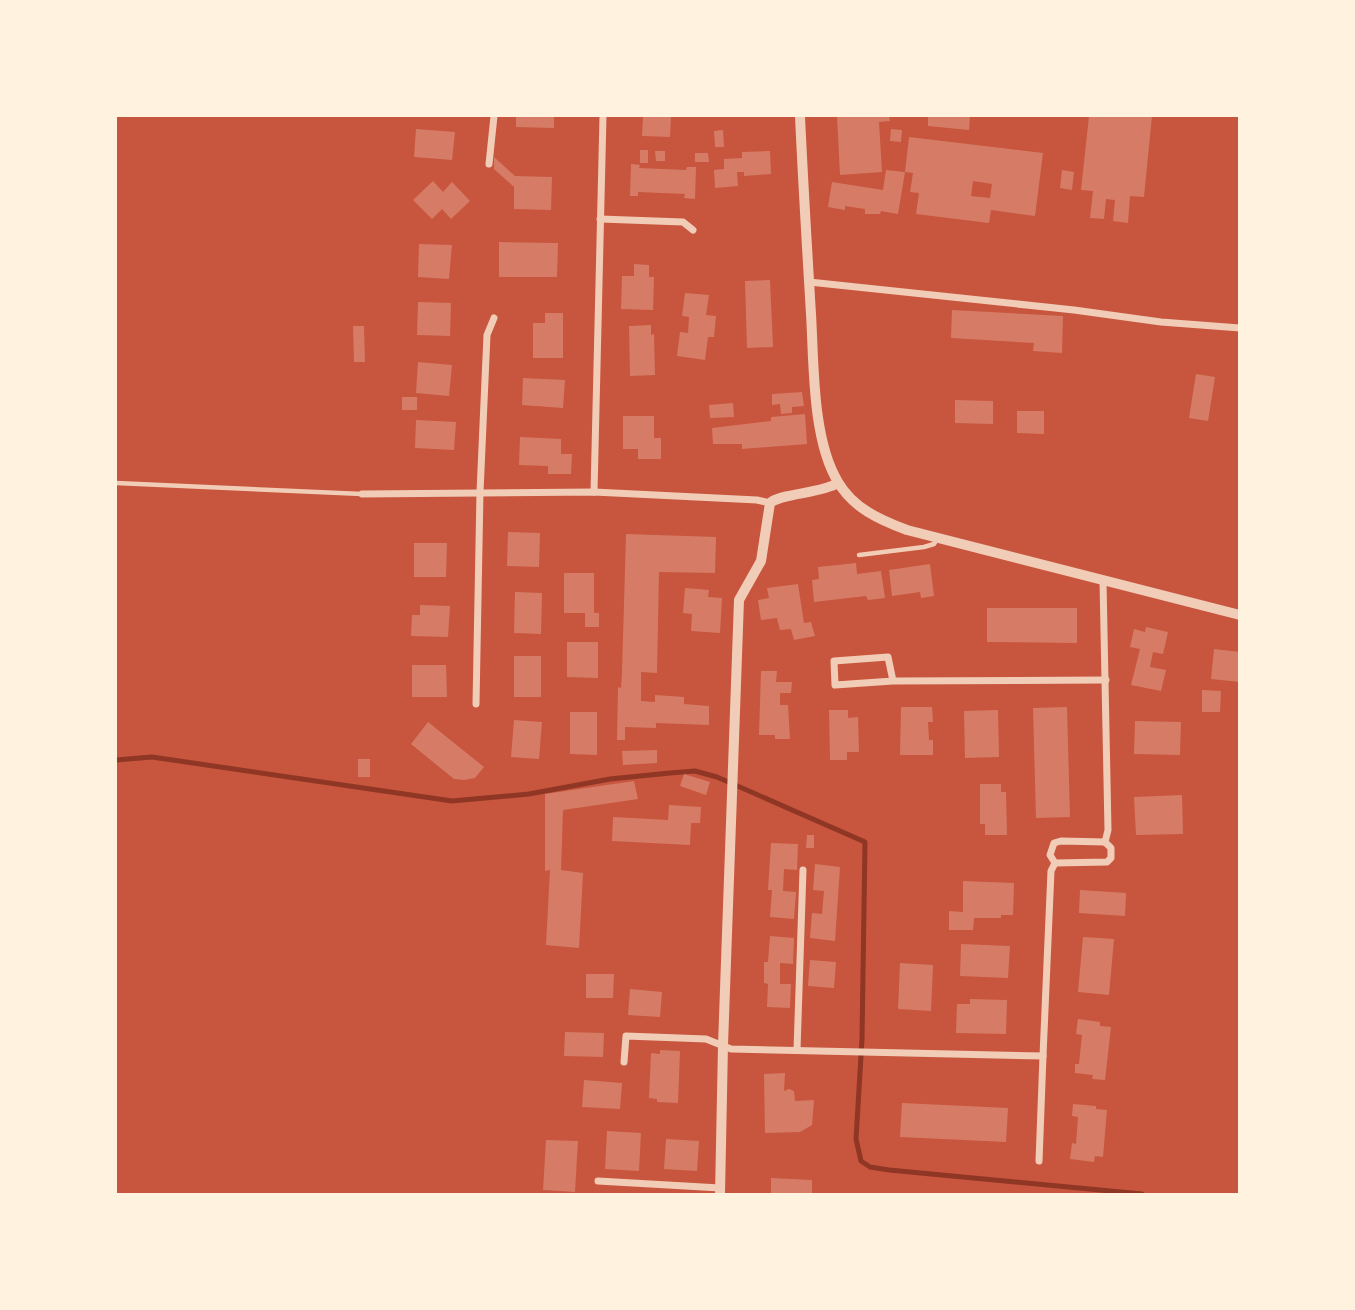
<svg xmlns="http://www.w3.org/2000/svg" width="1355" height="1310" font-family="'Asap Condensed',sans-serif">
<rect width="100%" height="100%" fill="#c8553d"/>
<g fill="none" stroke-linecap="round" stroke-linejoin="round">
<path stroke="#8f3625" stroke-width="5" d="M116,760L152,757L452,801L529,794L610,779L670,773L695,771L717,777L865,842L862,1039L856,1139L861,1161L870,1167L889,1170L1142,1194"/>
</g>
<g fill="#d67c66" fill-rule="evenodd">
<path d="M516,116H554V128L516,127Z"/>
<path d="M643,116H671L670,137L642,136Z"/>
<path d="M837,116H889L890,121L879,122L882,172L840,175Z"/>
<path d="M928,116H970L969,130L928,126Z"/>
<path d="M1089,116H1152L1144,197L1130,196L1128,223L1113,221L1115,200L1106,199L1104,219L1090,218L1093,191L1081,190Z"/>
<path d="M416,129L455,132L452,160L414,157Z"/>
<path d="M891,129L902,130L901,142L890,141Z"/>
<path d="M723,130L724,147H715L714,131Z"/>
<path d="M909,137L1043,153L1035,216L991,210L989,223L916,214L919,193L910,192L913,173L905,172ZM973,181L992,184L990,198L971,196Z"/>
<rect x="640" y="150" width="8" height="13"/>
<path d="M655,151H665V161H656Z"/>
<path d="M770,151L771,174L744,176V172H737L738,186L715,188L714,170L724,169V159L742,158V152Z"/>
<path d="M695,153H708L709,162H695Z"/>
<path d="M494,157L515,176L552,177L551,210L514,209V187L494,169Z"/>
<path d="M631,164L640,165L639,168L686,170L687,167H696L695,199L684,198L685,194L638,192V196H630Z"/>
<path d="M886,170L905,172L898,214L881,211L880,214H865V209L845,206V210L828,207L832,182L883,190Z"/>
<path d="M1062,170L1074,172L1072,190L1060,188Z"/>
<path d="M433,181L443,192L452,182L470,201L451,219L442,209L432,219L413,200Z"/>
<path d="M499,242L558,243L557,277H499Z"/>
<path d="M419,244L452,245L449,279L418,277Z"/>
<path d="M634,264L649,265V277H654L653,310L621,309L622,276H634Z"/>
<path d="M770,280L773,347L747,348L745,281Z"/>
<path d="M685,293L709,295L706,315L716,316L714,337H708L705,360L677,356L680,332L688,333L689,317L682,316Z"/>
<path d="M418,302L451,303L450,336L417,335Z"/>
<path d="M952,310L1063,316L1062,353L1033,351L1034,343L951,338Z"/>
<path d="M545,313H563V358H533V323H545Z"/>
<path d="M651,325V335L654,334L655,375L630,376L629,326Z"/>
<path d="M353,326H364L365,362H354Z"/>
<path d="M418,362L452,365L449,396L416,393Z"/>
<path d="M1196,374L1215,377L1208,421L1189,418Z"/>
<path d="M523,378L565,380L563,408L522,405Z"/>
<path d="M802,392L804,406L792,407V413L781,414L780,404L772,405V394Z"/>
<rect x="402" y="397" width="15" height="13"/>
<path d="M955,400L993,401V424L955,423Z"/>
<path d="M733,403L734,417L710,418L709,405Z"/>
<path d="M1017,411H1044V434L1017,433Z"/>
<path d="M805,414L807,444L742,449V444H713L712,428L771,421V417Z"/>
<path d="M623,416H654V438H661V459H638V449H623Z"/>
<path d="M416,420L456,422L454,450L415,448Z"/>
<path d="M520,437L561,439V454H572L571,474H548V466L519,465Z"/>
<path d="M508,532L540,533L539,567L507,566Z"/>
<path d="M626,534L716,537L715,573L659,572L657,673L641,672V701L655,702V695L684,697V704L709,706V725L656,723V728L625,727V740H617L618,687L621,688L622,672Z"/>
<path d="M414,543H447L446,577H414Z"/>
<path d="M856,563L857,574L881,571L885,598L868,600L866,596L814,602L812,580L819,579L818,567Z"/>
<path d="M930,564L934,596L921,598L920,592L892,596L889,570Z"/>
<path d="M564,573H594V613H599V627H585V613H564Z"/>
<path d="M798,584L804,623L811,622L815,636L794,640L791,629L780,630L777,618L761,620L758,600L769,598L767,588Z"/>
<path d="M685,588L709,590L708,597L722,598L720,633L691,631L692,614L683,613Z"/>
<path d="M515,592L542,593L541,634L514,633Z"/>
<path d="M420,605L450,606L448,637L411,636L412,615H420Z"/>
<path d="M987,608H1077V643L987,642Z"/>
<path d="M1146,627L1168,632L1163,654L1153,652L1150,667L1166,670L1161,691L1131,685L1140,649L1130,647L1134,629L1145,632Z"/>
<path d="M567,642H598V678L567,677Z"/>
<path d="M1214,649L1240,652V682L1211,679Z"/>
<rect x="514" y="656" width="27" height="41"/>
<path d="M412,665H446L447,697H412Z"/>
<path d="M761,671H777L776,682H792L791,693H780V705H788L790,739H775V735H759Z"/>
<path d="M1202,690L1221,691L1220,712H1202Z"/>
<path d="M901,707H932L933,722H928L929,740H933V755H900Z"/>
<path d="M1067,707L1070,817L1036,818L1033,708Z"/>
<path d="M829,710H848V718L858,717L859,752H847V760H830Z"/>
<path d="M998,710L999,757L965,758L964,711Z"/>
<path d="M570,712H597V755L570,754Z"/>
<path d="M514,720L542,722L539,759L511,757Z"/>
<path d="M1135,721L1181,722L1180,755L1134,754Z"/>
<path d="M428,722L484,767L475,778L464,780L454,779L411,744Z"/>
<path d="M657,750V763L623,765L622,751Z"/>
<rect x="358" y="759" width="12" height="18"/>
<path d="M684,774L710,782L706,795L680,786Z"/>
<path d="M634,781L638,799L563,810L561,870L583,873L579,948L546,945L550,870L545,871V794Z"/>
<path d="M980,784H1001V792H1006L1007,835H985V824H980Z"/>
<path d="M1182,795L1183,834L1136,835L1134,797Z"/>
<path d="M669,805L701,807L700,823H691L690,845L612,841L613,817L668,820Z"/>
<path d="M807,835H814V848H806Z"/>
<path d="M771,843L798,844L797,870L784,869L783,891L796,892L794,919L770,917L772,890H768Z"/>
<path d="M815,864L840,867L835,941L810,938L812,913L822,914L824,891L813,890Z"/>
<path d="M963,881L1014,883L1013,915H1001V918H974L973,930H949V911L963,912Z"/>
<path d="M1080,890L1126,893L1125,916L1079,913Z"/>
<path d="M770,936L794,938L793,964L780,963V984H791L790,1008L767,1007L768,984L764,983V962H768Z"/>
<path d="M1083,937L1114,939L1109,995L1078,992Z"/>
<path d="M961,944L1010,946L1008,978L960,976Z"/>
<path d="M810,960L836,962L834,988L808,986Z"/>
<path d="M900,963L933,965L931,1011L898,1009Z"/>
<path d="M586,974H614L613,998H586Z"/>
<path d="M630,989L662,992L660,1017L628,1015Z"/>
<path d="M970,999L1007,1000L1006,1034L956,1033L957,1004H970Z"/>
<path d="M1078,1019L1100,1022V1026L1111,1027L1105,1080L1092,1079L1093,1075L1075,1073V1064H1079L1082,1035L1076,1034Z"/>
<path d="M565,1032L604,1033L603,1057L564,1056Z"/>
<path d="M660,1050L680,1051L678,1103L657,1102V1099L649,1098L651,1053L660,1054Z"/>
<path d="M785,1073L784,1091L789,1089L794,1091L795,1101L814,1100L812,1125L800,1132L765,1133L764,1074Z"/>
<path d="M584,1080L622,1083L620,1109L582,1107Z"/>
<path d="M902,1103L1008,1108L1006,1142L900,1137Z"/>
<path d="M1073,1104L1096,1106V1109L1107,1110L1103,1157L1095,1156L1094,1162L1070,1159L1072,1143L1076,1144L1078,1117L1072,1116Z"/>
<path d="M607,1131L641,1133L639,1171L605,1169Z"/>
<path d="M666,1139L699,1141L697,1171L664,1169Z"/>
<path d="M546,1140L578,1141L575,1192L543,1190Z"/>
<path d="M771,1178L812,1180V1194H771Z"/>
</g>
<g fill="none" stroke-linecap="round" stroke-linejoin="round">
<g stroke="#f1ccb7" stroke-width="4.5">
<path d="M116,483L362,494"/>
<path d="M859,555L924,547L934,544L937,539"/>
</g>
<g stroke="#f1ccb7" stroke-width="7">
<path d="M489,164L494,116"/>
<path d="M600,219L683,222L693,230"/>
<path d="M809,282L1074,310L1161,322L1240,328"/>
<path d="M594,492L603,116"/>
<path d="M362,494L594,492L757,500L770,503"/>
<path d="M1103,581L1108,830L1105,842"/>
<path d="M893,681L888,657L834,661L835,685L893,681L1106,680"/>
<path d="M476,704L480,492L487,335L494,318"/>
<path d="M1055,863L1107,862L1111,858V848L1105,842"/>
<path d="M1055,863L1050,855L1054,843L1061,841L1105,842"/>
<path d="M797,1050L803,870"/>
<path d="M624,1062L626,1036L706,1039L731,1049L1043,1056L1051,871L1055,863"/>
<path d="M1039,1161L1043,1056"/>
<path d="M598,1181L720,1188"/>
</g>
<g stroke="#f1ccb7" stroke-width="10">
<path d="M800,116C803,182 807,248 811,314C814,364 812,439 838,482C853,508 880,520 907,530L1240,615"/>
<path d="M720,1194L723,1045L739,600L761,561L770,503C782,493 819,494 838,483"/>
</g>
</g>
<rect width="1355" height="1310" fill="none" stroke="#fff3e0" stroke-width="234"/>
</svg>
